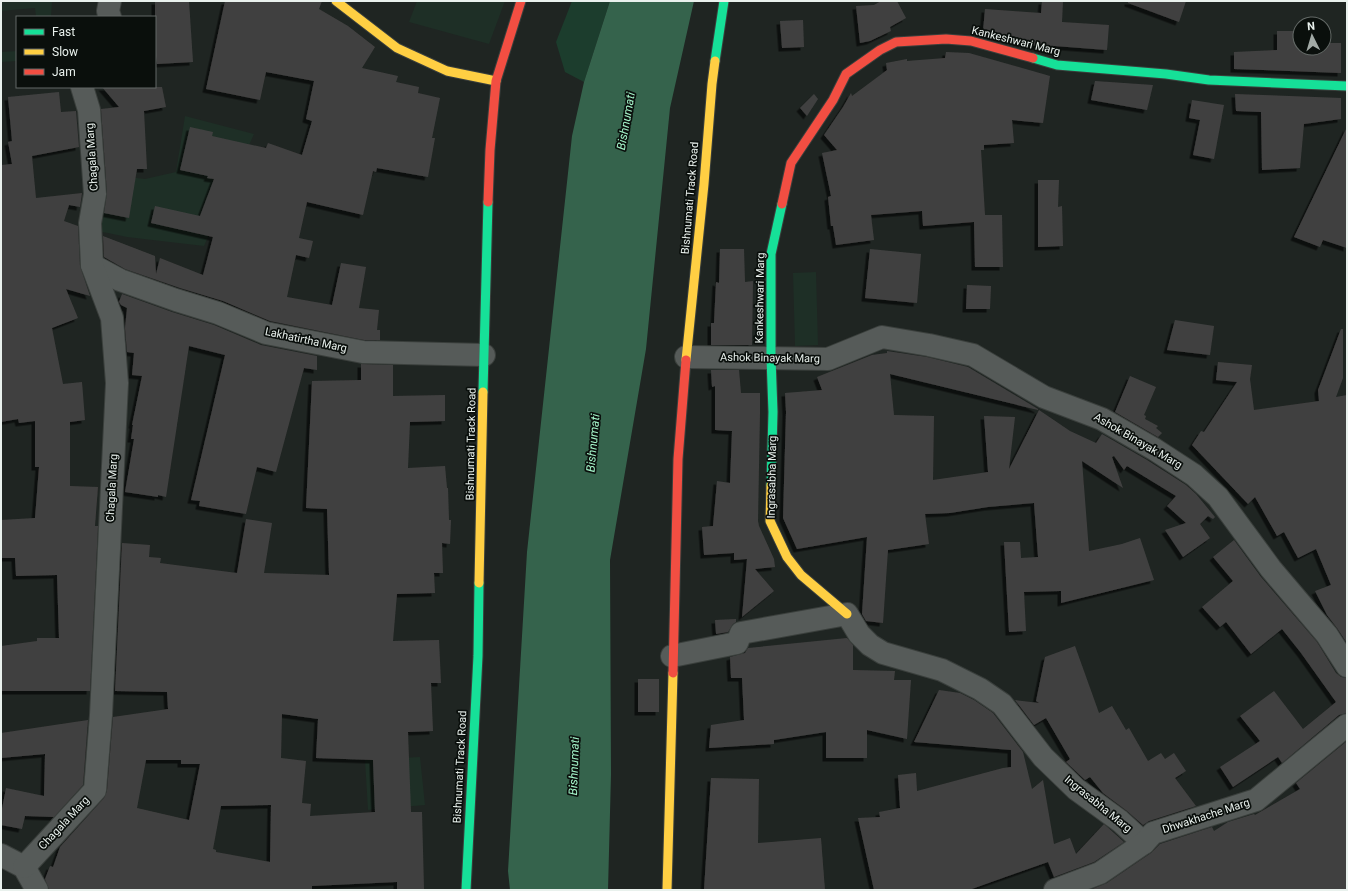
<svg xmlns="http://www.w3.org/2000/svg" width="1348" height="891" font-family="Roboto,sans-serif">
<defs>
<filter id="shadow"><feDropShadow dx="-3.5" dy="3.5" stdDeviation="0" flood-color="#0009"/></filter>
</defs>
<rect width="100%" height="100%" fill="#1f2522"/>
<g fill="#1e2f26">
<path d="M1,1H52L51,17H36L35,8L1,11Z"/>
<path d="M417,1H505L489,44L409,22Z"/>
<path d="M17,51V61L1,62V52Z"/>
<path d="M185,116L254,134L204,246L127,237L108,233L88,230L95,173L145,179L176,172Z"/>
<path d="M816,272L818,345L795,346L793,273Z"/>
<path d="M420,757L425,805L368,810L365,760Z"/>
</g>
<path fill="#1c3d2d" d="M572,1H610L584,82L565,72L556,42Z"/>
<path fill="#35634c" d="M610,1H694L670,108L646,349L610,560L611,774L608,890H510L508,871L527,552L572,136L584,82Z"/>
<g fill="#414040" fill-rule="evenodd" filter="url(#shadow)">
<path d="M155,1H189L193,62L157,64L155,48Z"/>
<path d="M225,1H322L319,9L348,26L375,47L362,68L398,76L396,82L419,87L418,93L440,98L432,138H435L428,177L377,168L376,172L373,171L363,215L307,202L299,238L313,241L309,258L296,255L287,297L332,305L341,263L366,267L359,308L379,310L377,330H380V340H364L270,321L223,301L180,288L125,269L104,257L103,236L155,256L156,274L160,258L203,275L213,237L151,223L155,206L200,216L214,179L207,178L208,176L180,170L190,127L213,132L212,136L266,148L268,143L302,155L312,121L306,119L314,81L266,72L260,100L206,89Z"/>
<path d="M881,1H897L906,18L890,27L891,31L870,41L860,43L856,6L874,5Z"/>
<path d="M1042,1H1063L1062,22L1109,25L1107,50L1054,46L1053,51L983,31L985,9L1041,13Z"/>
<path d="M1128,1H1186L1179,22L1128,3Z"/>
<path d="M803,20L804,47L782,48L780,21Z"/>
<path d="M1277,31H1297V43H1300V48H1324V43H1341V73L1234,69V52L1277,50Z"/>
<path d="M946,52L969,53L1050,76L1043,123L1012,120L1014,143L984,145V150H981L985,215H1002L1003,267H975L974,222L923,226L922,211L871,215L874,240L836,245L833,226H831L828,197L831,196L822,153L837,150L824,135L843,107L851,93L852,96L887,70L886,63L907,59V61L945,58Z"/>
<path d="M1095,81L1153,85L1147,110L1091,100Z"/>
<path d="M102,87H162L166,107L144,111L147,169H137L129,218L104,213L107,193L101,109L119,107Z"/>
<path d="M59,92L61,112L76,111L79,147L32,156L36,198L82,193L80,207L69,205L64,221L78,226L80,266L90,296L66,289L78,318L52,328L63,384L82,382L85,420L70,422V486L98,487L95,526H98L90,691H1V646L37,641V638H59L57,575L16,576L15,558H1V520L35,518L39,467H35V421L19,423L18,419L1,422V165L12,164L8,142L12,141L8,97Z"/>
<path d="M814,94L818,99L807,116L800,108Z"/>
<path d="M1235,94L1341,98V119L1304,124L1300,168L1262,170L1261,112L1236,111Z"/>
<path d="M1192,100L1224,105L1214,159L1193,155L1200,120L1189,118Z"/>
<path d="M1347,127V248L1323,240L1320,247L1294,237Z"/>
<path d="M1038,180H1059L1058,207L1062,206L1063,246L1038,247Z"/>
<path d="M720,249H744L745,282L753,281L752,345H711V323H714L716,282L719,283Z"/>
<path d="M870,249L921,254L917,303L865,298Z"/>
<path d="M967,285L991,286L990,309H966Z"/>
<path d="M122,294L172,312L214,325L261,345L317,356V370L304,368L276,472L257,467L246,514L199,506L200,501L191,500L225,355L189,346L166,497L158,495V497L125,492L134,439H131L133,425H132L142,376L132,375L134,353L127,352L125,328L127,308L121,305L119,302Z"/>
<path d="M1175,320L1214,326L1210,355L1167,350Z"/>
<path d="M1341,329H1343V378L1336,397L1347,395V643L1337,628L1327,615L1315,591L1331,585L1316,549L1298,558L1284,532L1277,536L1255,497L1248,504L1192,445L1201,431L1204,432L1237,382L1216,380L1218,362L1252,365L1250,379L1254,410L1319,401L1318,390Z"/>
<path d="M887,351L927,357L968,367L1038,409V410L890,374L894,415L934,416L933,480L988,472L984,416L1015,417L1009,469L1039,410L1070,431L1096,443L1102,434L1147,460L1186,485L1196,494L1215,517L1213,519L1208,516L1200,524L1210,538L1183,557L1165,530L1186,523L1167,506L1176,496L1127,466L1124,470L1114,456L1112,457L1123,488L1082,461L1089,551L1122,544L1140,538L1154,580L1061,603V591L1024,592L1026,631L1009,632L1004,542H1020L1021,558L1038,557L1034,503L988,507L950,513L925,514L929,544L888,550L883,623L866,621L862,614L867,537L797,549L783,518L786,412L785,393L822,390L817,377L872,355L887,353Z"/>
<path d="M361,364L393,365V396L445,395V421L410,422L408,468L445,466L447,488H448L449,520H451L450,544L442,543L443,573H434L435,593L397,594L393,641L439,640L441,683H431L433,731L408,732L411,812H422L424,889L397,890V882L312,886V890H49L45,879L50,866L53,867L60,847L104,798L107,791L113,717L168,709L167,692L115,691L122,543L150,545L149,557L161,558L160,563L237,573L246,519L272,523L264,573L329,575L327,509L306,508L312,381L361,380ZM282,714L318,719L316,758L373,760L375,812L310,816L311,804L302,803L306,761L281,758ZM146,760H181V764H200L189,820L137,808ZM271,805L270,862L216,852V850L213,849L221,806Z"/>
<path d="M711,370H739L741,393H760V412L758,521L759,526L774,559L775,567L755,569L774,591L742,617L747,559L734,560V553L704,555L702,527L713,526L717,481L730,483L732,431L715,430V386L712,387Z"/>
<path d="M1130,376L1156,387L1144,415L1146,416L1145,419L1158,426L1156,428L1162,433L1158,437L1115,412Z"/>
<path d="M1234,540L1261,577L1317,642L1336,673L1341,677L1347,678V713L1339,715L1282,763L1278,757L1233,787L1220,767L1260,741L1240,716L1274,691L1303,729L1336,702L1301,653L1282,629L1251,654L1226,622L1220,627L1202,607L1233,581L1213,557Z"/>
<path d="M736,619V622L733,624L728,632L716,634L715,620Z"/>
<path d="M847,638L853,645V670L895,671L894,680H911L907,739L867,730V758H826V732L774,740V744L709,748L711,725L744,720L742,678H731L730,657L745,653L748,648Z"/>
<path d="M1075,646L1099,713L1112,706L1126,730L1129,728L1148,761L1161,753L1165,759L1174,753L1186,771L1175,778L1196,806L1149,821L1143,825L1127,811L1103,793L1090,777L1085,780L1066,762L1070,759L1046,718L1034,725L1015,700L1039,703L1036,701L1045,657Z"/>
<rect x="638" y="679" width="21" height="33"/>
<path d="M939,690L960,693L974,700L993,713L1023,752L1032,789L1043,780L1054,844L1070,838L1076,854L1104,824L1124,842L1094,862L1054,877L1048,862L969,890H874L858,818L880,817L879,812L900,808L898,775L916,773L917,791L1003,768L1011,767V750L914,742Z"/>
<path d="M88,720L83,785L54,817L25,816L22,829L1,825V814L6,788L44,796L45,754L1,758V733Z"/>
<path d="M1347,741V890H1090L1107,883L1151,853L1160,844L1212,827L1214,831L1228,822L1254,814L1255,815L1300,789L1296,783Z"/>
<path d="M711,778L759,779L758,843L821,838L825,890H704Z"/>
</g>
<g fill="none" stroke-linecap="round" stroke-linejoin="round">
<defs>
<g id="street">
<path d="M110,17L108,11L110,1"/>
<path d="M92,265L120,280L176,300L218,313L266,333L363,352L484,355"/>
<path d="M686,357L828,359L882,337L929,345L973,355L1044,397L1102,419L1154,449L1194,475L1218,497L1271,569L1327,635L1347,666"/>
<path d="M672,656L737,643L741,633L847,614L859,634L870,645L883,653L942,670L980,689L1002,704L1043,757L1076,789L1120,821L1144,843"/>
<path d="M1,855L24,867L37,890"/>
<path d="M24,867L95,790L101,715L117,383L112,318L92,265L90,223L95,194L89,110L82,87"/>
<path d="M1055,890L1100,873L1144,843L1153,833L1256,800L1347,725"/>
</g>
<g id="fast">
<path d="M1033,58L1057,65L1166,74L1209,80L1347,86"/>
<path d="M715,61L724,1"/>
<path d="M483,392L488,202"/>
<path d="M771,485L773,412L771,358V254L782,204"/>
<path d="M466,890L478,656L479,583"/>
</g>
<g id="slow">
<path d="M336,1L397,48L447,71L496,81"/>
<path d="M686,360L704,184L712,84L715,61"/>
<path d="M771,485L770,521L787,557L801,575L847,614"/>
<path d="M479,583L483,392"/>
<path d="M667,890L673,673"/>
</g>
<g id="jam">
<path d="M488,202L490,150L496,81L521,1"/>
<path d="M782,204L791,163L833,100L846,74L880,50L896,42L946,39L971,41L1033,58"/>
<path d="M673,673L678,459L686,360"/>
</g>
</defs>
<use href="#street" stroke="#3a3f3c" stroke-width="24"/>
<use href="#fast" stroke="#3a3f3c" stroke-width="11"/>
<use href="#slow" stroke="#3a3f3c" stroke-width="11"/>
<use href="#jam" stroke="#3a3f3c" stroke-width="11"/>
<use href="#street" stroke="#565b59" stroke-width="22"/>
<use href="#fast" stroke="#16e098" stroke-width="9"/>
<use href="#slow" stroke="#ffcf43" stroke-width="9"/>
<use href="#jam" stroke="#f24e42" stroke-width="9"/>
</g>
<g text-anchor="middle" dominant-baseline="central" stroke-width="3.5" stroke-linejoin="round" paint-order="stroke">
<g font-size="11" fill="#e9f1ed" stroke="#0a0f0c">
<text transform="translate(1016 41) rotate(14)">Kankeshwari Marg</text>
<text transform="translate(92 157) rotate(-94)">Chagala Marg</text>
<text transform="translate(690 198) rotate(-85)">Bishnumati Track Road</text>
<text transform="translate(760 298) rotate(-89)">Kankeshwari Marg</text>
<text transform="translate(306 340) rotate(12)">Lakhatirtha Marg</text>
<text transform="translate(770 358) rotate(1)">Ashok Binayak Marg</text>
<text transform="translate(1138 441) rotate(30)">Ashok Binayak Marg</text>
<text transform="translate(471 444) rotate(-89)">Bishnumati Track Road</text>
<text transform="translate(772 477) rotate(-89)">Ingrasabha Marg</text>
<text transform="translate(112 488) rotate(-87)">Chagala Marg</text>
<text transform="translate(460 767) rotate(-87)">Bishnumati Track Road</text>
<text transform="translate(1098 804) rotate(39)">Ingrasabha Marg</text>
<text transform="translate(1206 816) rotate(-18)">Dhwakhache Marg</text>
<text transform="translate(64 823) rotate(-47)">Chagala Marg</text>
</g>
<g font-size="12" font-style="italic" fill="#a5f5ca" stroke="#0a0f0c">
<text transform="translate(626 121) rotate(-80)">Bishnumati</text>
<text transform="translate(593 443) rotate(-85)">Bishnumati</text>
<text transform="translate(574 766) rotate(-88)">Bishnumati</text>
</g>
</g>
<rect width="1348" height="891" fill="none" stroke="#e9f1ed" stroke-width="4"/>
<rect x="16" y="16" width="140" height="72" fill="#0a0f0c" stroke="#636966"/>
<rect x="24" y="29" width="20" height="6" fill="#16e098" stroke="#636966"/>
<text x="52" y="36" font-size="12" fill="#e9f1ed">Fast</text>
<rect x="24" y="49" width="20" height="6" fill="#ffcf43" stroke="#636966"/>
<text x="52" y="56" font-size="12" fill="#e9f1ed">Slow</text>
<rect x="24" y="69" width="20" height="6" fill="#f24e42" stroke="#636966"/>
<text x="52" y="76" font-size="12" fill="#e9f1ed">Jam</text>
<g transform="translate(1312 36) rotate(355)"><circle r="19" fill="#0a0f0c" stroke="#636966"/>
<path d="M0-3L7 15L0 10L-7 15Z" fill="#a2aaa6"/>
<text y="-6" font-size="11" font-weight="bold" text-anchor="middle" fill="#e9f1ed">N</text>
</g>
</svg>
